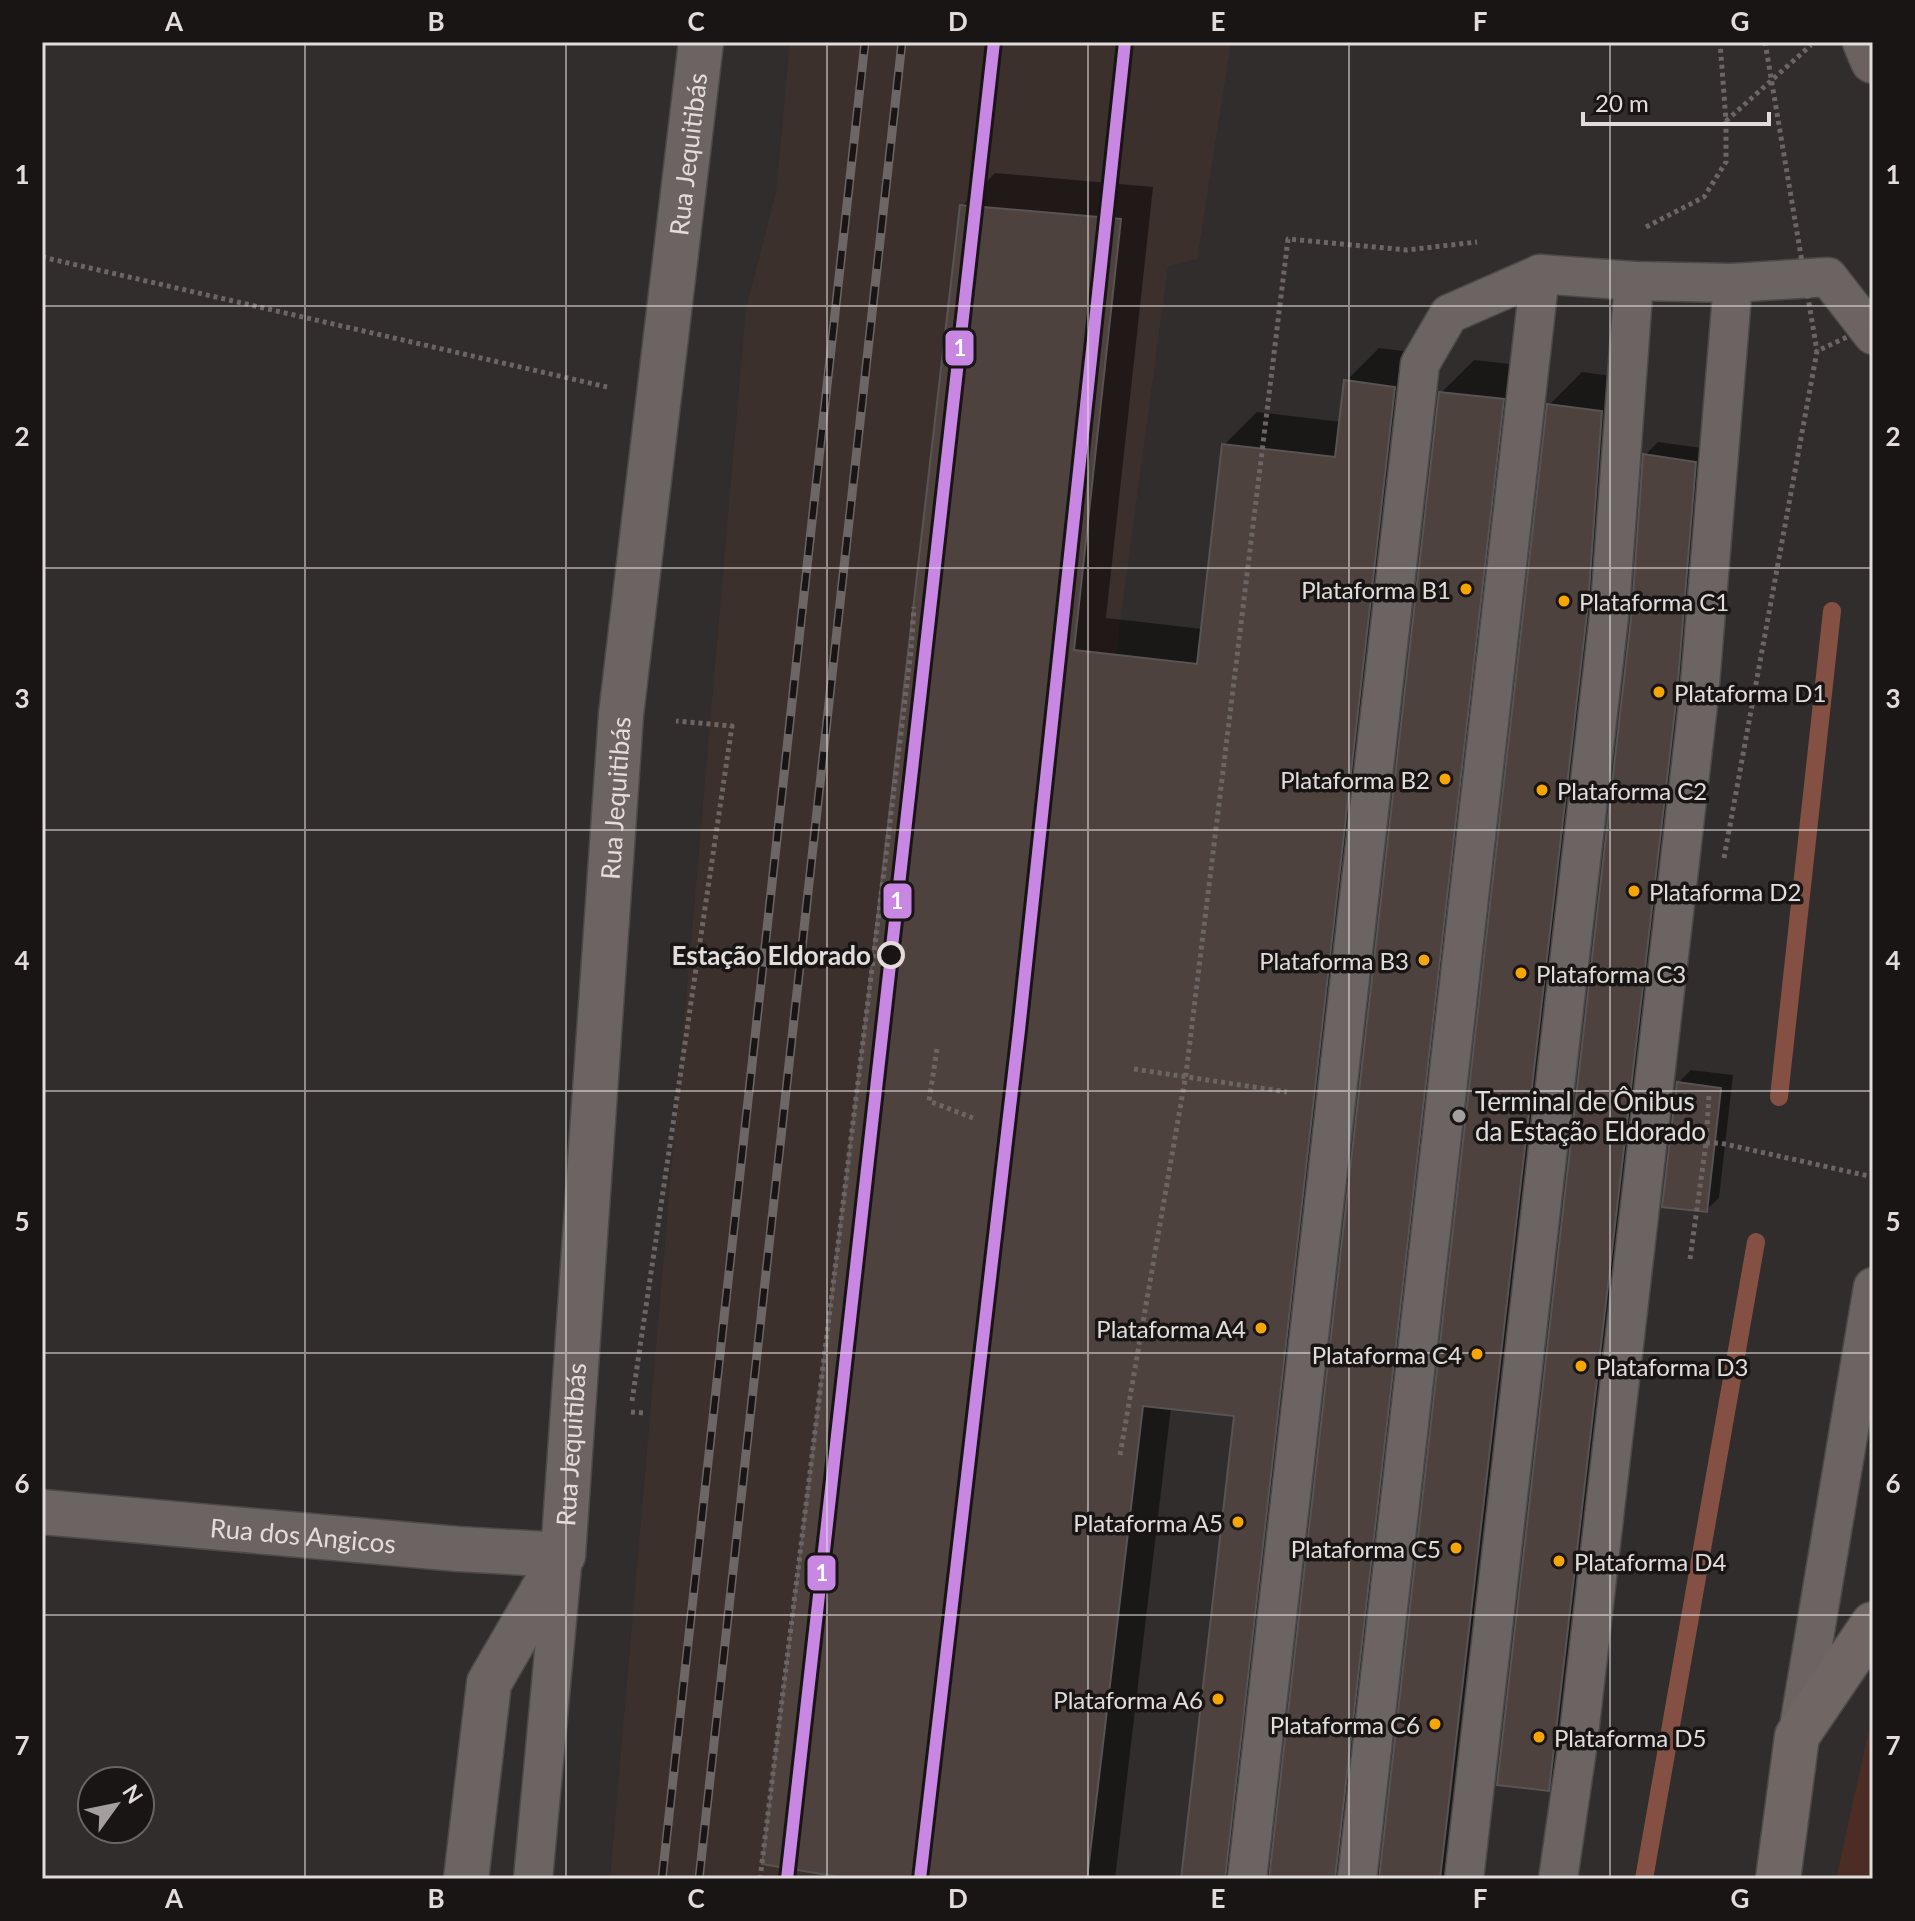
<svg xmlns="http://www.w3.org/2000/svg" width="1915" height="1921" font-family="Lato,sans-serif">
<rect width="100%" height="100%" fill="#312d2c"/>
<path fill="#3c302c" d="M790,42H1231L1197,259L1168,266L951,1879H610L746,308L776,193Z"/>
<path fill="#4b2d26" d="M1873,1712V1879H1836Z"/>
<g fill="#0007">
<path d="M995,173L1153,187L1106,618L1203,629L1224,445L1257,412L1341,422L1346,381L1379,348L1427,354L1266,1864L1273,1866L1441,393L1474,360L1536,367L1376,1864L1383,1866L1549,405L1582,372L1634,379L1468,1879H1183L1236,1415L1171,1407L1115,1879H867L865,1040L962,206Z"/>
<path d="M1658,442L1708,449L1561,1776L1548,1789L1645,455Z"/>
<path d="M1691,1070L1733,1075L1719,1198L1706,1210L1678,1083Z"/>
</g>
<g fill="none" stroke-linecap="round" stroke-linejoin="round">
<g stroke="#845043" stroke-width="18">
<path d="M1779,1097L1832,611"/>
<path d="M1644,1879L1756,1242"/>
</g>
</g>
<g fill="#4d423e" stroke="#585454" stroke-width="2">
<path d="M960,205L1121,219L1074,650L1197,664L1222,444L1335,457L1344,380L1395,387L1225,1879H1181L1234,1416L1143,1406L1087,1879H851L762,1864L863,1040Z"/>
<path d="M1439,392L1504,399L1335,1879H1269Z"/>
<path d="M1547,404L1602,411L1588,605L1440,1879H1379Z"/>
<path d="M1643,454L1696,462L1677,694L1549,1791L1497,1785L1632,610Z"/>
<path d="M1677,1082L1721,1088L1707,1212L1662,1207Z"/>
</g>
<g fill="none" stroke-linecap="round" stroke-linejoin="round">
<defs>
<g id="lane">
<path d="M1798,1733L1873,1287"/>
<path d="M533,1879L563,1555"/>
<path d="M1247,1879L1420,364L1449,314L1540,274L1634,281L1733,283L1828,277L1873,335"/>
<path d="M1357,1879L1540,274"/>
<path d="M1464,1879L1610,607L1634,281"/>
<path d="M1558,1879L1578,1742L1699,696L1733,283"/>
</g>
<g id="street">
<path id="s1" d="M42,1512L458,1549L563,1555"/>
<path id="s2" d="M466,1879L489,1683L563,1555L621,715L701,42"/>
</g>
<path id="secondary" d="M1778,1879L1797,1736L1873,1624"/>
<path id="highway" d="M1865,42L1873,61"/>
</defs>
<use href="#lane" stroke="#4c4a49" stroke-width="41"/>
<use href="#street" stroke="#4c4a49" stroke-width="47"/>
<use href="#secondary" stroke="#4c4a49" stroke-width="47"/>
<use href="#highway" stroke="#4c4a49" stroke-width="47"/>
<g stroke="#6c6563" stroke-width="5" stroke-dasharray="4 4" stroke-linecap="butt">
<path d="M1726,121L1811,45"/>
<path d="M1646,227L1704,197L1726,162V121L1720,42"/>
<path d="M42,257L607,387"/>
<path d="M937,1049L929,1101L973,1118"/>
<path d="M1134,1069L1287,1092"/>
<path d="M1706,1143H1720L1873,1177"/>
<path d="M1690,1259L1706,1143L1709,1095"/>
<path d="M632,1401L732,726L676,721"/>
<path d="M631,1412L644,1413"/>
<path d="M1120,1455L1186,1074L1288,239L1407,250L1477,242"/>
<path d="M760,1879L911,651L914,607"/>
</g>
<use href="#lane" stroke="#6c6462" stroke-width="38"/>
<use href="#street" stroke="#6c6462" stroke-width="44"/>
<use href="#secondary" stroke="#706663" stroke-width="44"/>
<use href="#highway" stroke="#6b625f" stroke-width="44"/>
<defs>
<g id="rail">
<path d="M662,1879L865,42"/>
<path d="M699,1879L902,42"/>
</g>
</defs>
<use href="#rail" stroke="#6c6664" stroke-width="9"/>
<use href="#rail" stroke="#181514" stroke-width="6" stroke-dasharray="18" stroke-linecap="butt"/>
<g stroke="#6c6563" stroke-width="5" stroke-dasharray="4 4" stroke-linecap="butt">
<path d="M1765,42L1817,351"/>
<path d="M1724,858L1817,351L1873,325"/>
</g>
<defs>
<g id="metro-1">
<path d="M787,1879L994,42"/>
<path d="M920,1879L1019,1030L1125,42"/>
</g>
</defs>
<use href="#metro-1" stroke="#181514" stroke-width="18"/>
<use href="#metro-1" stroke="#c787e3" stroke-width="12"/>
</g>
<path fill="none" stroke="#e2dddb" stroke-width="2" stroke-opacity="0.55" d="M305,42V1879M566,42V1879M827,42V1879M1088,42V1879M1349,42V1879M1610,42V1879M42,306H1873M42,568H1873M42,830H1873M42,1091H1873M42,1353H1873M42,1615H1873"/>
<g fill="#f7a600" stroke="#181514" stroke-width="3">
<circle cx="1466" cy="589" r="7"/>
<circle cx="1564" cy="601" r="7"/>
<circle cx="1659" cy="692" r="7"/>
<circle cx="1445" cy="779" r="7"/>
<circle cx="1542" cy="790" r="7"/>
<circle cx="1634" cy="891" r="7"/>
<circle cx="1424" cy="960" r="7"/>
<circle cx="1521" cy="973" r="7"/>
<circle cx="1261" cy="1328" r="7"/>
<circle cx="1477" cy="1354" r="7"/>
<circle cx="1581" cy="1366" r="7"/>
<circle cx="1238" cy="1522" r="7"/>
<circle cx="1456" cy="1548" r="7"/>
<circle cx="1559" cy="1561" r="7"/>
<circle cx="1218" cy="1699" r="7"/>
<circle cx="1435" cy="1724" r="7"/>
<circle cx="1539" cy="1737" r="7"/>
</g>
<circle fill="#181514" stroke="#e2dddb" stroke-width="4" cx="891" cy="955" r="12"/>
<circle fill="#a49f9e" stroke="#181514" stroke-width="3" cx="1459" cy="1116" r="8"/>
<g text-anchor="middle" dominant-baseline="central" stroke-width="7" stroke-linejoin="round" paint-order="stroke">
<g font-size="24" fill="#e2dddb" stroke="#181514" text-anchor="end">
<text x="1451" y="589">Plataforma B1</text>
<text x="1579" y="601" text-anchor="start">Plataforma C1</text>
<text x="1674" y="692" text-anchor="start">Plataforma D1</text>
<text x="1430" y="779">Plataforma B2</text>
<text x="1557" y="790" text-anchor="start">Plataforma C2</text>
<text x="1649" y="891" text-anchor="start">Plataforma D2</text>
<text x="1409" y="960">Plataforma B3</text>
<text x="1536" y="973" text-anchor="start">Plataforma C3</text>
<text x="1246" y="1328">Plataforma A4</text>
<text x="1462" y="1354">Plataforma C4</text>
<text x="1596" y="1366" text-anchor="start">Plataforma D3</text>
<text x="1223" y="1522">Plataforma A5</text>
<text x="1441" y="1548">Plataforma C5</text>
<text x="1574" y="1561" text-anchor="start">Plataforma D4</text>
<text x="1203" y="1699">Plataforma A6</text>
<text x="1420" y="1724">Plataforma C6</text>
<text x="1554" y="1737" text-anchor="start">Plataforma D5</text>
</g>
<g font-size="26" fill="#e2dddb" stroke="#181514">
<text stroke="none"><textPath href="#s2" startOffset="1752">Rua Jequitibás</textPath></text>
<text stroke="none"><textPath href="#s2" startOffset="1104">Rua Jequitibás</textPath></text>
<text stroke="none"><textPath href="#s2" startOffset="456">Rua Jequitibás</textPath></text>
<text stroke="none"><textPath href="#s1" startOffset="262">Rua dos Angicos</textPath></text>
</g>
<g font-size="26" font-weight="bold" fill="#e2dddb" stroke="#181514" text-anchor="end">
<text x="871" y="955">Estação Eldorado</text>
</g>
<g font-size="26" fill="#e2dddb" stroke="#181514" text-anchor="start">
<text x="1475" y="1101">Terminal de Ônibus<tspan x="1475" dy="30">da Estação Eldorado</tspan></text>
</g>
</g>
<g stroke="#181514" stroke-width="3">
<rect x="944" y="329" width="31" height="38" rx="8" fill="#c787e3"/>
<rect x="882" y="882" width="31" height="38" rx="8" fill="#c787e3"/>
<rect x="806" y="1554" width="31" height="38" rx="8" fill="#c787e3"/>
</g>
<g font-size="22" text-anchor="middle" font-weight="bold" fill="#fff">
<text x="960" y="356">1</text>
<text x="897" y="909">1</text>
<text x="822" y="1581">1</text>
</g>
<rect width="1915" height="1921" fill="none" stroke="#181514" stroke-width="88"/>
<g transform="translate(116 1805) rotate(57)"><circle r="38" fill="#181514" stroke="#696564" stroke-width="2"/>
<path d="M0-6L14 30L0 20L-14 30Z" fill="#a49f9e"/>
<text y="-12" font-size="22" font-weight="bold" text-anchor="middle" fill="#e2dddb">N</text>
</g>
<path d="M1583 112v12h186v-12" fill="none" stroke="#e2dddb" stroke-width="4"/>
<text x="1595" y="112" font-size="24" fill="#e2dddb" stroke="#181514" stroke-width="6" paint-order="stroke">20 m</text>
<rect x="44" y="44" width="1827" height="1833" fill="none" stroke="#e2dddb" stroke-width="3"/>
<g font-size="26" text-anchor="middle" font-weight="bold" fill="#e2dddb">
<text x="174" y="31">A</text>
<text x="436" y="31">B</text>
<text x="696" y="31">C</text>
<text x="958" y="31">D</text>
<text x="1218" y="31">E</text>
<text x="1480" y="31">F</text>
<text x="1740" y="31">G</text>
<text x="22" y="184">1</text>
<text x="1893" y="184">1</text>
<text x="22" y="446">2</text>
<text x="1893" y="446">2</text>
<text x="22" y="708">3</text>
<text x="1893" y="708">3</text>
<text x="22" y="970">4</text>
<text x="1893" y="970">4</text>
<text x="22" y="1231">5</text>
<text x="1893" y="1231">5</text>
<text x="22" y="1493">6</text>
<text x="1893" y="1493">6</text>
<text x="22" y="1755">7</text>
<text x="1893" y="1755">7</text>
<text x="174" y="1908">A</text>
<text x="436" y="1908">B</text>
<text x="696" y="1908">C</text>
<text x="958" y="1908">D</text>
<text x="1218" y="1908">E</text>
<text x="1480" y="1908">F</text>
<text x="1740" y="1908">G</text>
</g>
</svg>
